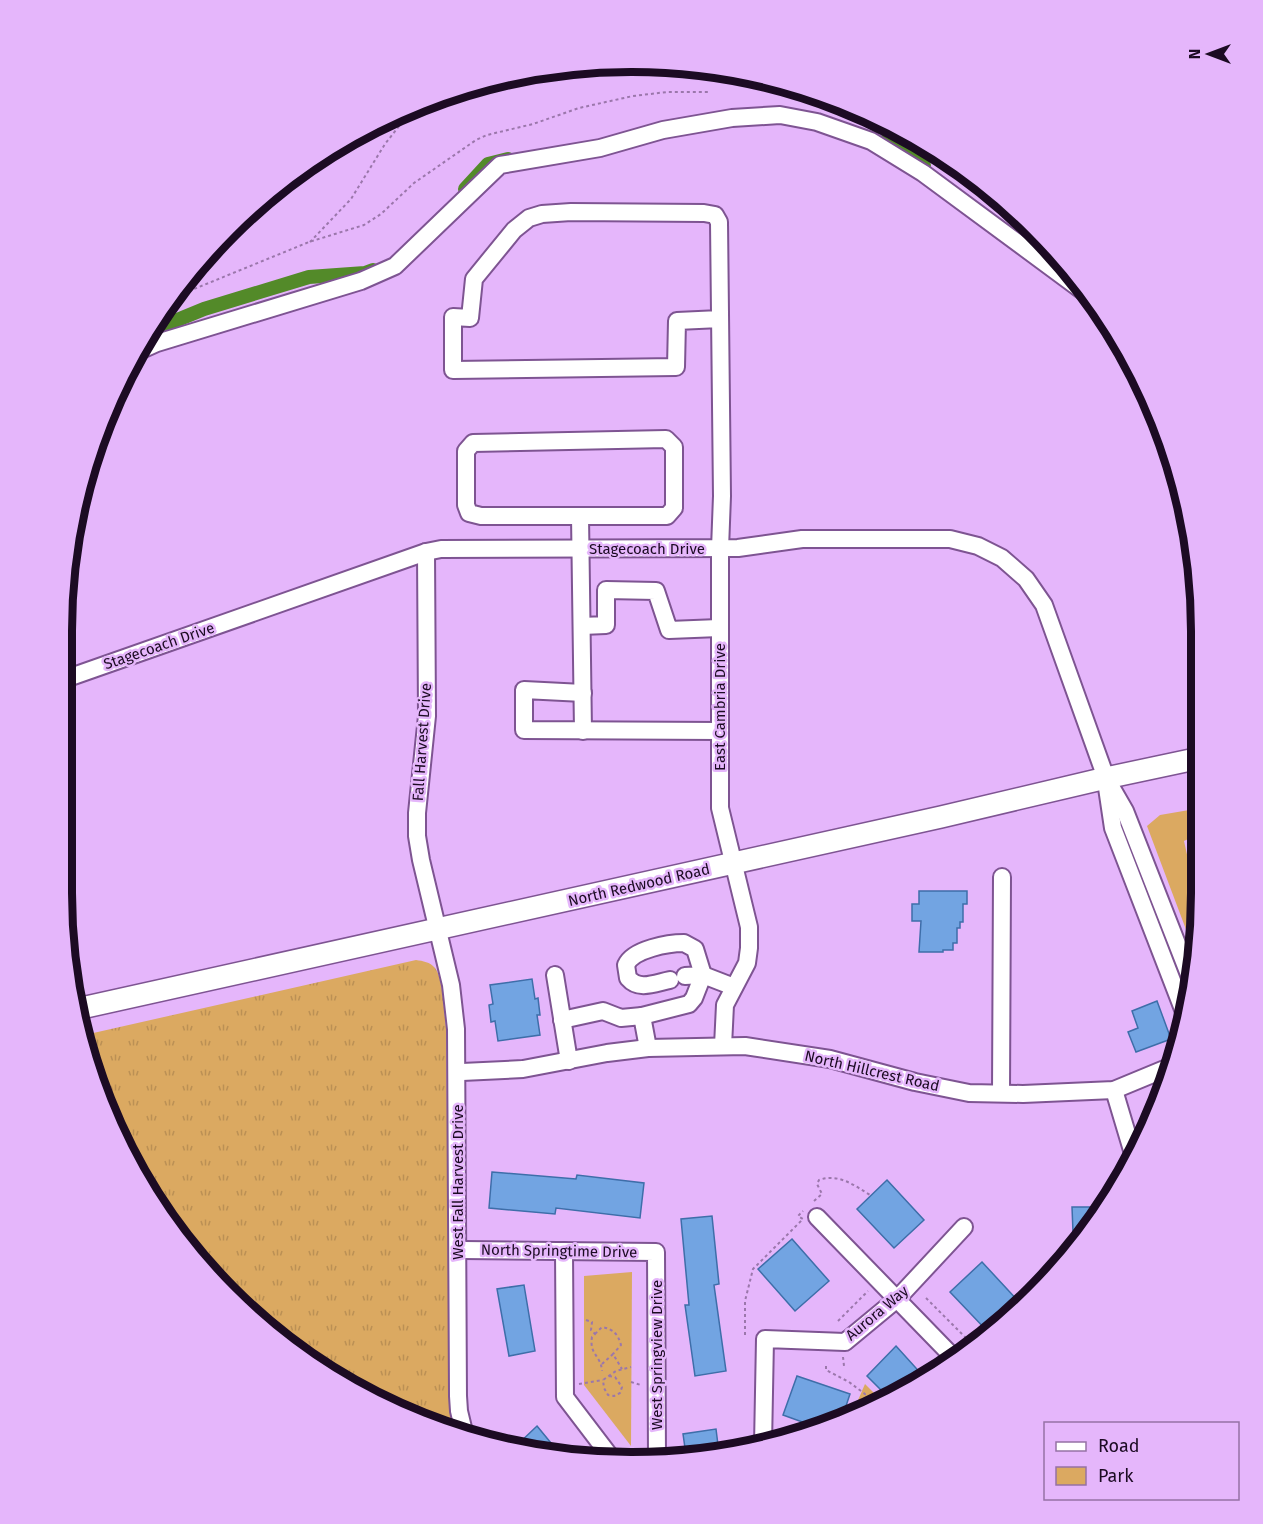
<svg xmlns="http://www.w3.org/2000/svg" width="1263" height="1524" font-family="'Fira Sans',sans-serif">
<defs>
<pattern id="grass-tufts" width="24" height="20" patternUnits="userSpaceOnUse" patternTransform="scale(1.5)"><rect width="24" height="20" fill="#dba961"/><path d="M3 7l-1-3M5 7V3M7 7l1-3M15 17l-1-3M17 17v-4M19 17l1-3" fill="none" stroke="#bb9054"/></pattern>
</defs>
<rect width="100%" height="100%" fill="#e5b6fb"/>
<path fill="url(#grass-tufts)" d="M416,960C423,961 430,962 435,968C443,978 444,1012 446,1027L450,1406L453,1433L315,1367L203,1269L138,1177L80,1036Z"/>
<g fill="#dba961">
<path d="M1195,809L1199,834L1184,841L1200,913V929L1196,956L1147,826L1160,815Z"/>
<path d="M632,1272L631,1446L584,1385V1276Z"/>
<path d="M865,1384L884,1403L852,1414Z"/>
</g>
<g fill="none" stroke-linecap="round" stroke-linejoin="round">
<g stroke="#538a29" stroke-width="14">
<path d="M884,142L904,151L924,166"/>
<path d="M465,189L488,164L508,159"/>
<path d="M148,332L204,309L309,277L365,273L373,270"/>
</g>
</g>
<g fill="#72a4e2" stroke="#3e6ea9" stroke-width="1.5">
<path d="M919,891H967V904H963V922H960V928H957V943H953V950H943V952H919L921,921H912V904H919Z"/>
<path d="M532,979L535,999L538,998L540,1015H537L540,1035L498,1041L495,1021L491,1022L489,1005L493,1004L490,985Z"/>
<path d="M1157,1001L1171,1039L1136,1052L1128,1032L1138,1028L1132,1011Z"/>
<path d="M492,1172L576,1179L577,1175L644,1183L640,1218L556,1208L555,1214L489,1208Z"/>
<path d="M887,1180L924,1220L894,1248L857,1209Z"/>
<path d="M1072,1207H1101L1084,1232H1073Z"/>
<path d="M712,1216L719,1284L714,1285L726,1371L695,1376L685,1305H689L681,1219Z"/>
<path d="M792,1239L829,1281L795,1311L758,1269Z"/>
<path d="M982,1262L1020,1303L989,1333L950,1292Z"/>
<path d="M524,1285L535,1351L509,1356L497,1289Z"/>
<path d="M896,1346L925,1378L890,1399L867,1376Z"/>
<path d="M797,1376L850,1394L842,1418L816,1427L783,1415Z"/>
<path d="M537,1426L560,1454L516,1446Z"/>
<path d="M716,1429L719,1453L686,1455L683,1434Z"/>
</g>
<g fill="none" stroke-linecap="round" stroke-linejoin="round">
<defs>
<g id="minor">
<path d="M720,319L677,321L676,367L453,370V317L470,318L474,279L514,230L529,218L542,214L571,212L704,213L715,215L719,222L722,496L720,549V808L749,927V948L747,963L725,1005L723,1046"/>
<path d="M137,352L157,343L361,281L395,266L500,165L600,148L663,130L732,118L780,115L817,122L871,141L923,173L1091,297"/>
<path d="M580,516H667L674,508V447L666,439L473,443L466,451V505L469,513L481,516H580L583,731"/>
<path d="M426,552L427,716L417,813V836L421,860L451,985L456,1029L458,1396L459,1411L465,1436"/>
<path d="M582,626L606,625V590L656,591L669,630L719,628"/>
<path d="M62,680L426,552L441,549L738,548L802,539H950L978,546L1002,558L1026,579L1044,605L1106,778L1125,811L1192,982"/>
<path d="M583,693L524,690V730L720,731"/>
<path d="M1106,781L1113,828L1186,1017"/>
<path d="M555,975L569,1061"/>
<path d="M670,980C655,983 639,991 628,978L626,965C633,949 669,943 684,943L695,949L703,975L685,976"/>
<path d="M642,1016L689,1004L694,998L703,975L734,987"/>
<path d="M562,1020L603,1011L621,1018L642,1016L648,1048"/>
<path d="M462,1072L523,1069L607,1053L648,1048L745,1046L830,1059L915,1082L969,1093L1023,1094L1114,1090L1172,1066"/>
<path d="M1114,1090L1134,1157"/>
<path d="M1001,1093L1002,877"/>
<path d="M817,1217L955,1359"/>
<path d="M463,1250L656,1252L657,1457"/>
<path d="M564,1251L565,1397L613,1460"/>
<path d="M763,1445L765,1339L845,1342L897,1299L964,1227"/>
</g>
<path id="major" d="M77,1009L941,817L1106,778L1200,758"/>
</defs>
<use href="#minor" stroke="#7e5492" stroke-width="20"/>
<use href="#major" stroke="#7e5492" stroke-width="24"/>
<g stroke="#9b77ab" stroke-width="2" stroke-dasharray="3 3" stroke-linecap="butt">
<path d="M310,242L351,199L385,144L414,107"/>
<path d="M172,298L309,242L364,225L381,214L414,183L476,140L487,135L533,124L579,108L633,96L667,92H709"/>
<path d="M814,1201L822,1194L817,1184L819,1180C838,1173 854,1185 870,1195"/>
<path d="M926,1298L975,1347"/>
<path d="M586,1320L592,1322L591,1330L595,1334L592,1337C589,1355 601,1355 602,1371"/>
<path d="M838,1321L868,1291"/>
<path d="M595,1334L602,1327C613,1329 618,1334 621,1345L613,1354"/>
<path d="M745,1335V1301L753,1269L803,1219L798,1216L803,1211"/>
<path d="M843,1357L844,1366"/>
<path d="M602,1364L613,1354L622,1369"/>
<path d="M826,1366V1370L849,1382L865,1394L862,1411"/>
<path d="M609,1376L615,1377L622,1387L620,1393L614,1396L608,1395L604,1388L603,1380L616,1371L631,1367"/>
<path d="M631,1382L641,1385"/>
<path d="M579,1384L603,1380"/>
</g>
<use href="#minor" stroke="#fff" stroke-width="16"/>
<use href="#major" stroke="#fff" stroke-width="21"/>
</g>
<g text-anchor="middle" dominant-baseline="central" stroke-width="5" stroke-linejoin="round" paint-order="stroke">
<g font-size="15" fill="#1c0b23" stroke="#e5b6fb">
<text x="647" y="549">Stagecoach Drive</text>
<text transform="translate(159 646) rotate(-19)">Stagecoach Drive</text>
<text transform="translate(720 707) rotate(-90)">East Cambria Drive</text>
<text transform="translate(422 742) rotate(-86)">Fall Harvest Drive</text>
<text transform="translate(639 885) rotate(-13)">North Redwood Road</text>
<text transform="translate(872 1071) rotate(13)">North Hillcrest Road</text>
<text transform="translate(458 1182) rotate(-90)">West Fall Harvest Drive</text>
<text transform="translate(559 1251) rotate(1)">North Springtime Drive</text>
<text transform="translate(877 1313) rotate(-40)">Aurora Way</text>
<text transform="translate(657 1355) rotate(-90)">West Springview Drive</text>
</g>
</g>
<path d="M0 0H1263V1524H0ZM631 72H632A559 559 0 0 1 1191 631V893A559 559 0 0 1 632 1452H631A559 559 0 0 1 72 893V631A559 559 0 0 1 631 72Z" fill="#e5b6fb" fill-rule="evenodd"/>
<path fill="none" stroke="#1c0b23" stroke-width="8" d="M631 72H632A559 559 0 0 1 1191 631V893A559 559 0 0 1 632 1452H631A559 559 0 0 1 72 893V631A559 559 0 0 1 631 72Z"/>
<rect x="1044" y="1422" width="195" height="78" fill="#e5b6fb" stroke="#9572a5" stroke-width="1.5"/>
<rect x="1056" y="1442" width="30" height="9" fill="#ffffff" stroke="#9572a5" stroke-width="1.5"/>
<text x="1098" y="1452" font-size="18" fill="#1c0b23">Road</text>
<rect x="1056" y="1467" width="30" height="18" fill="#dba961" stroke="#9572a5" stroke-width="1.5"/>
<text x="1098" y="1482" font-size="18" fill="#1c0b23">Park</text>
<g transform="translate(1209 54) rotate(270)" stroke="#e5b6fb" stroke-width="4.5" paint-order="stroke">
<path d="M0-4.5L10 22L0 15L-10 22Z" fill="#1c0b23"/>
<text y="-9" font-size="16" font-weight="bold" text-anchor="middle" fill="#1c0b23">N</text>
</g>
</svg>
